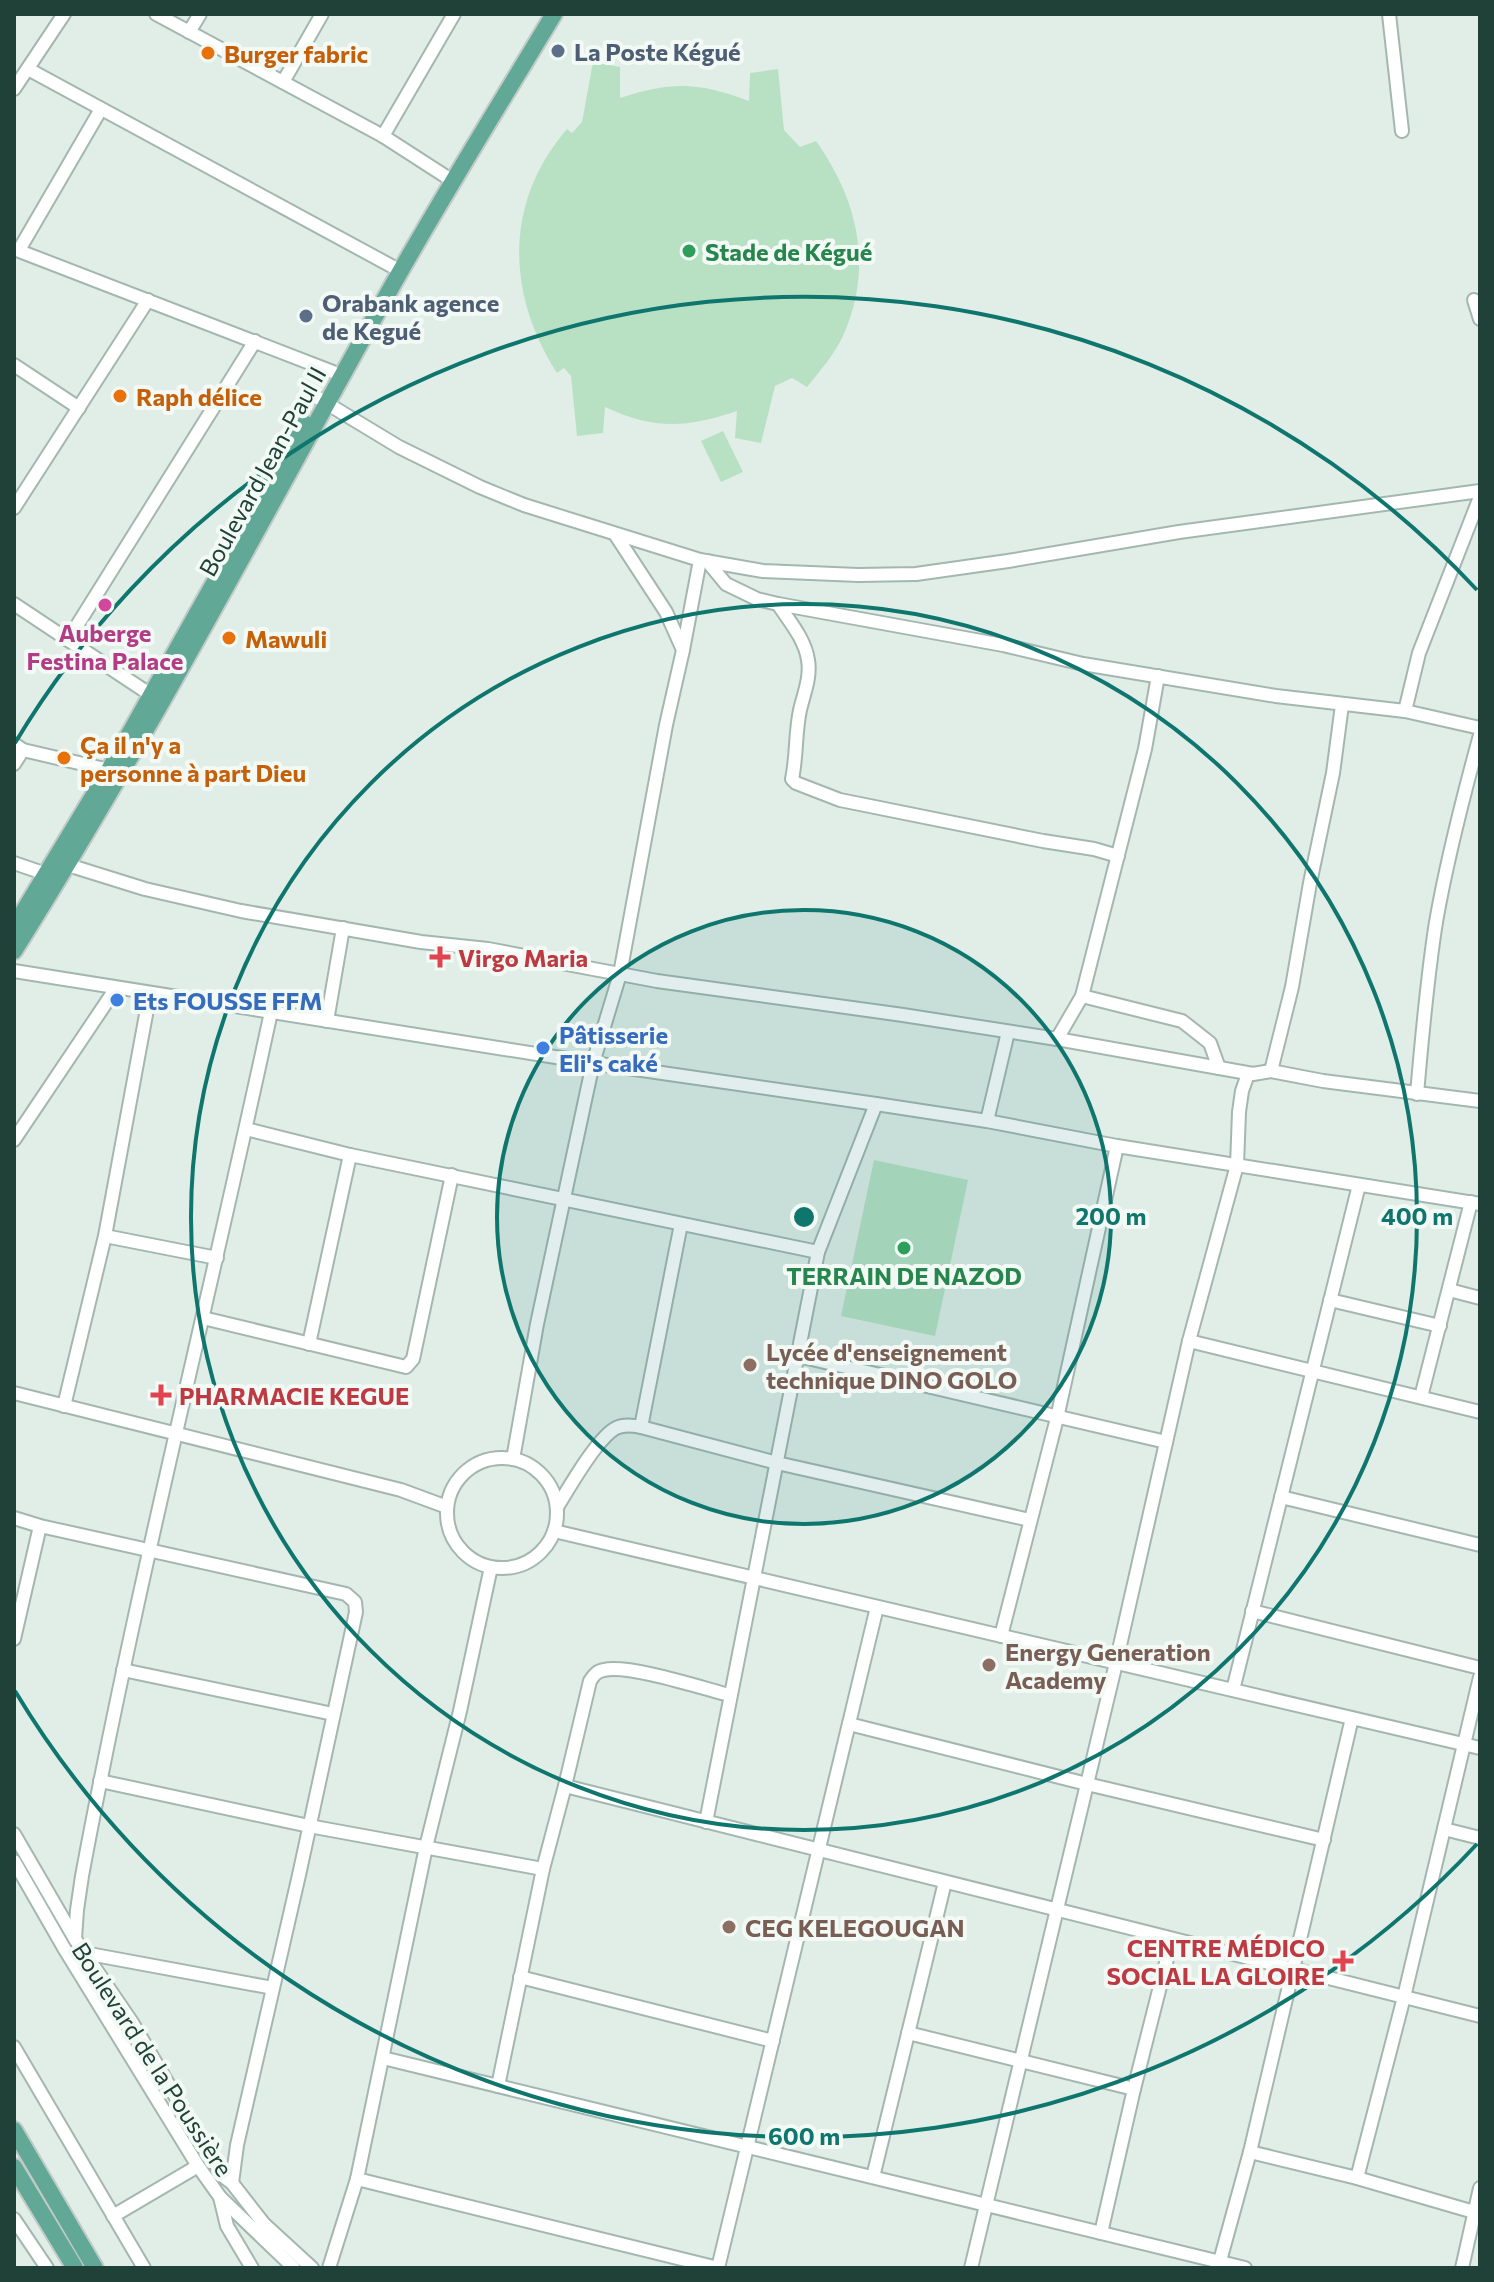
<svg xmlns="http://www.w3.org/2000/svg" width="1494" height="2282" font-family="Commissioner,sans-serif">
<rect width="100%" height="100%" fill="#e1eee8"/>
<g fill="#b8e1c3">
<path d="M593,62L620,67V98C671,81 699,82 749,101L750,73L778,69L784,130L800,147L816,141C858,200 874,267 843,336C834,355 820,371 807,387L792,378L775,386L761,443L735,438L737,411C687,428 654,430 605,407L603,433L577,436L571,376L564,368L557,373C506,293 504,202 567,129L572,133L582,122Z"/>
<path d="M723,431L743,472L721,482L701,441Z"/>
<path d="M874,1160L968,1180L935,1336L841,1316Z"/>
</g>
<g fill="none" stroke-linecap="round" stroke-linejoin="round">
<defs>
<g id="minor">
<path d="M156,14L383,136L445,176"/>
<path d="M1389,14L1402,131"/>
<path d="M189,32L200,14"/>
<path d="M28,69L395,268"/>
<path d="M283,82L322,14"/>
<path d="M14,89L64,14"/>
<path d="M383,136L454,14"/>
<path d="M14,249L333,372"/>
<path d="M19,250L101,109"/>
<path d="M1474,300L1480,319"/>
<path d="M14,365L79,408"/>
<path d="M318,398L399,447L480,487L524,505L700,560L763,571L858,575L916,574L1008,561L1179,532L1480,491"/>
<path d="M14,508L148,300"/>
<path d="M707,561L726,584L757,599L778,604L1003,645L1083,664L1276,696L1405,711L1480,728"/>
<path d="M14,604L151,695"/>
<path d="M778,604C789,621 805,639 808,660C811,677 804,693 800,710C795,733 797,756 792,779L796,783L840,800L1043,841L1094,849L1118,856"/>
<path d="M68,640L255,341"/>
<path d="M683,650L700,560"/>
<path d="M1405,711L1419,653L1480,497"/>
<path d="M14,744L23,750L109,770"/>
<path d="M14,764L23,750"/>
<path d="M14,863L46,874"/>
<path d="M68,865L145,889L241,911L421,942L488,949L657,981L903,1015L1057,1039L1253,1074L1271,1071L1323,1081L1480,1101"/>
<path d="M14,971L593,1063L876,1104L987,1121L1117,1146L1480,1204"/>
<path d="M1082,996L1182,1021L1210,1043L1219,1068"/>
<path d="M327,1021L343,928"/>
<path d="M1057,1039L1082,996L1145,749L1158,676"/>
<path d="M1271,1071L1292,987L1310,883L1333,773L1342,705"/>
<path d="M1417,1094C1422,1036 1427,979 1436,922C1447,859 1463,797 1480,735"/>
<path d="M987,1121L1008,1032"/>
<path d="M246,1129L350,1155L818,1252"/>
<path d="M14,1140L116,988"/>
<path d="M681,1224L641,1427L777,1463L1030,1520"/>
<path d="M105,1236L217,1258"/>
<path d="M1449,1290L1480,1298"/>
<path d="M1330,1300L1440,1326"/>
<path d="M203,1318L406,1367L413,1359L452,1175"/>
<path d="M1189,1341L1480,1412"/>
<path d="M309,1344L350,1155"/>
<path d="M799,1356L1166,1442"/>
<path d="M14,1393L401,1490L447,1507"/>
<path d="M1421,1397L1471,1202"/>
<path d="M64,1406L105,1236L150,993"/>
<circle cx="502" cy="1513" r="55"/>
<path d="M513,1459L537,1324L593,1063L620,974L666,725L683,650L666,612L615,534"/>
<path d="M1281,1497L1480,1545"/>
<path d="M557,1507C569,1488 597,1438 616,1428C624,1424 632,1425 641,1427"/>
<path d="M14,1518L40,1526L346,1594L355,1602L356,1612L299,1875L237,2145L232,2183"/>
<path d="M554,1531L1480,1748"/>
<path d="M1252,1611L1480,1668"/>
<path d="M1001,1636L1057,1418L1117,1146"/>
<path d="M14,1639L40,1526"/>
<path d="M123,1670L333,1714"/>
<path d="M1233,1690L1359,1185"/>
<path d="M849,1724L1087,1784L1324,1840"/>
<path d="M100,1781L309,1826L543,1869"/>
<path d="M565,1786L1480,2016"/>
<path d="M706,1822L818,1252L876,1104"/>
<path d="M1444,1829L1480,1838"/>
<path d="M14,1834L75,1939L133,2024L211,2157L224,2177L232,2183L264,2224L312,2268"/>
<path d="M14,1861L64,1948L198,2166L220,2197L294,2268"/>
<path d="M75,1939L77,1910L82,1876C136,1586 209,1301 271,1012"/>
<path d="M84,1953L273,1988"/>
<path d="M520,1977L773,2041"/>
<path d="M908,2033L1134,2089"/>
<path d="M14,2047L144,2268"/>
<path d="M383,2058L1245,2268"/>
<path d="M498,2086L543,1869L565,1786L590,1681C594,1675 597,1671 604,1670C628,1664 702,1688 729,1695"/>
<path d="M1250,2152L1357,2178L1474,2212"/>
<path d="M873,2177L945,1882"/>
<path d="M1357,2178L1404,1997L1480,1677"/>
<path d="M357,2179L718,2268"/>
<path d="M220,2197L227,2226L252,2268"/>
<path d="M113,2216L198,2166"/>
<path d="M14,2219L47,2268"/>
<path d="M1101,2233L1134,2089L1172,1939"/>
<path d="M329,2268L357,2179L426,1847L460,1711L491,1567"/>
<path d="M718,2268L877,1607"/>
<path d="M971,2268L1116,1663L1189,1341L1237,1165L1239,1112L1242,1091L1248,1074"/>
<path d="M1218,2268L1250,2152L1352,1718"/>
<path d="M1462,2268L1480,2188"/>
</g>
<g id="major">
<path d="M14,927L109,770L304,423"/>
<path d="M14,951C151,733 270,503 396,279C447,189 501,102 554,14"/>
<path d="M14,2130L95,2268"/>
<path d="M14,2167L75,2268"/>
</g>
</defs>
<use href="#minor" stroke="#a3b7b0" stroke-width="16"/>
<use href="#major" stroke="#c0cac7" stroke-width="20"/>
<use href="#minor" stroke="#fff" stroke-width="12"/>
<use href="#major" stroke="#61a896" stroke-width="16"/>
</g>
<circle cx="804" cy="1217" r="307" fill="#0f766e" fill-opacity=".12"/>
<g fill="none" stroke="#0f766e" stroke-width="4">
<circle cx="804" cy="1217" r="307"/>
<circle cx="804" cy="1217" r="613"/>
<path d="M1477 1844A920 920 0 0 1 15 1691M15 743A920 920 0 0 1 1477 590"/>
</g>
<g fill="#5c6f8a" stroke="#f3faf6" stroke-width="3">
<circle cx="558" cy="51" r="8"/>
<circle cx="306" cy="316" r="8"/>
</g>
<g fill="#e8710a" stroke="#f3faf6" stroke-width="3">
<circle cx="208" cy="53" r="8"/>
<circle cx="120" cy="396" r="8"/>
<circle cx="229" cy="638" r="8"/>
<circle cx="64" cy="758" r="8"/>
</g>
<g fill="#2e9e5b" stroke="#f3faf6" stroke-width="3">
<circle cx="689" cy="251" r="8"/>
<circle cx="904" cy="1248" r="8"/>
</g>
<circle fill="#d1479c" stroke="#f3faf6" stroke-width="3" cx="105" cy="605" r="8"/>
<g fill="#e0444e" stroke="#f3faf6" stroke-width="3">
<path d="M436 945h8v8h8v8h-8v8h-8v-8h-8v-8h8z"/>
<path d="M157 1383h8v8h8v8h-8v8h-8v-8h-8v-8h8z"/>
<path d="M1339 1949h8v8h8v8h-8v8h-8v-8h-8v-8h8z"/>
</g>
<g fill="#3f7fe0" stroke="#f3faf6" stroke-width="3">
<circle cx="117" cy="1000" r="8"/>
<circle cx="543" cy="1048" r="8"/>
</g>
<g fill="#8d6e63" stroke="#f3faf6" stroke-width="3">
<circle cx="750" cy="1365" r="8"/>
<circle cx="989" cy="1665" r="8"/>
<circle cx="729" cy="1927" r="8"/>
</g>
<g text-anchor="middle" dominant-baseline="central" stroke-width="8" stroke-linejoin="round" paint-order="stroke">
<g font-size="24" font-weight="bold" fill="#4e5e75" stroke="#f3faf6" text-anchor="start">
<text x="574" y="51">La Poste Kégué</text>
<text x="322" y="302">Orabank agence<tspan x="322" dy="28">de Kegué</tspan></text>
</g>
<g font-size="24" font-weight="bold" fill="#c56008" stroke="#f3faf6" text-anchor="start">
<text x="224" y="53">Burger fabric</text>
<text x="136" y="396">Raph délice</text>
<text x="245" y="638">Mawuli</text>
<text x="80" y="744">Ça il n'y a<tspan x="80" dy="28">personne à part Dieu</tspan></text>
</g>
<g font-size="24" font-weight="bold" fill="#27864d" stroke="#f3faf6" text-anchor="start">
<text x="705" y="251">Stade de Kégué</text>
<text x="904" y="1275" text-anchor="middle">TERRAIN DE NAZOD</text>
</g>
<g font-size="24" fill="#1f4138" stroke="#f3faf6">
<text transform="translate(262 471) rotate(-61)">Boulevard Jean-Paul II</text>
<text transform="translate(153 2059) rotate(57)">Boulevard de la Poussière</text>
</g>
<g font-size="24" font-weight="bold" fill="#b23c85" stroke="#f3faf6">
<text x="105" y="632">Auberge<tspan x="105" dy="28">Festina Palace</tspan></text>
</g>
<g font-size="24" font-weight="bold" fill="#be3a42" stroke="#f3faf6" text-anchor="start">
<text x="458" y="957">Virgo Maria</text>
<text x="179" y="1395">PHARMACIE KEGUE</text>
<text x="1325" y="1947" text-anchor="end">CENTRE MÉDICO<tspan x="1325" dy="28">SOCIAL LA GLOIRE</tspan></text>
</g>
<g font-size="24" font-weight="bold" fill="#366cbe" stroke="#f3faf6" text-anchor="start">
<text x="133" y="1000">Ets FOUSSE FFM</text>
<text x="559" y="1034">Pâtisserie<tspan x="559" dy="28">Eli's caké</tspan></text>
</g>
<g font-size="24" font-weight="bold" fill="#785e54" stroke="#f3faf6" text-anchor="start">
<text x="766" y="1351">Lycée d'enseignement<tspan x="766" dy="28">technique DINO GOLO</tspan></text>
<text x="1005" y="1651">Energy Generation<tspan x="1005" dy="28">Academy</tspan></text>
<text x="745" y="1927">CEG KELEGOUGAN</text>
</g>
</g>
<circle cx="804" cy="1217" r="12" fill="#0f766e" stroke="#f3faf6" stroke-width="4"/>
<g font-size="24" text-anchor="middle" font-weight="bold" fill="#0f766e" stroke="#f3faf6" stroke-width="8" stroke-linejoin="round" paint-order="stroke">
<text x="1111" y="1225">200 m</text>
<text x="1417" y="1225">400 m</text>
<text x="804" y="2145">600 m</text>
</g>
<rect width="1494" height="2282" fill="none" stroke="#1f4138" stroke-width="32"/>
</svg>
